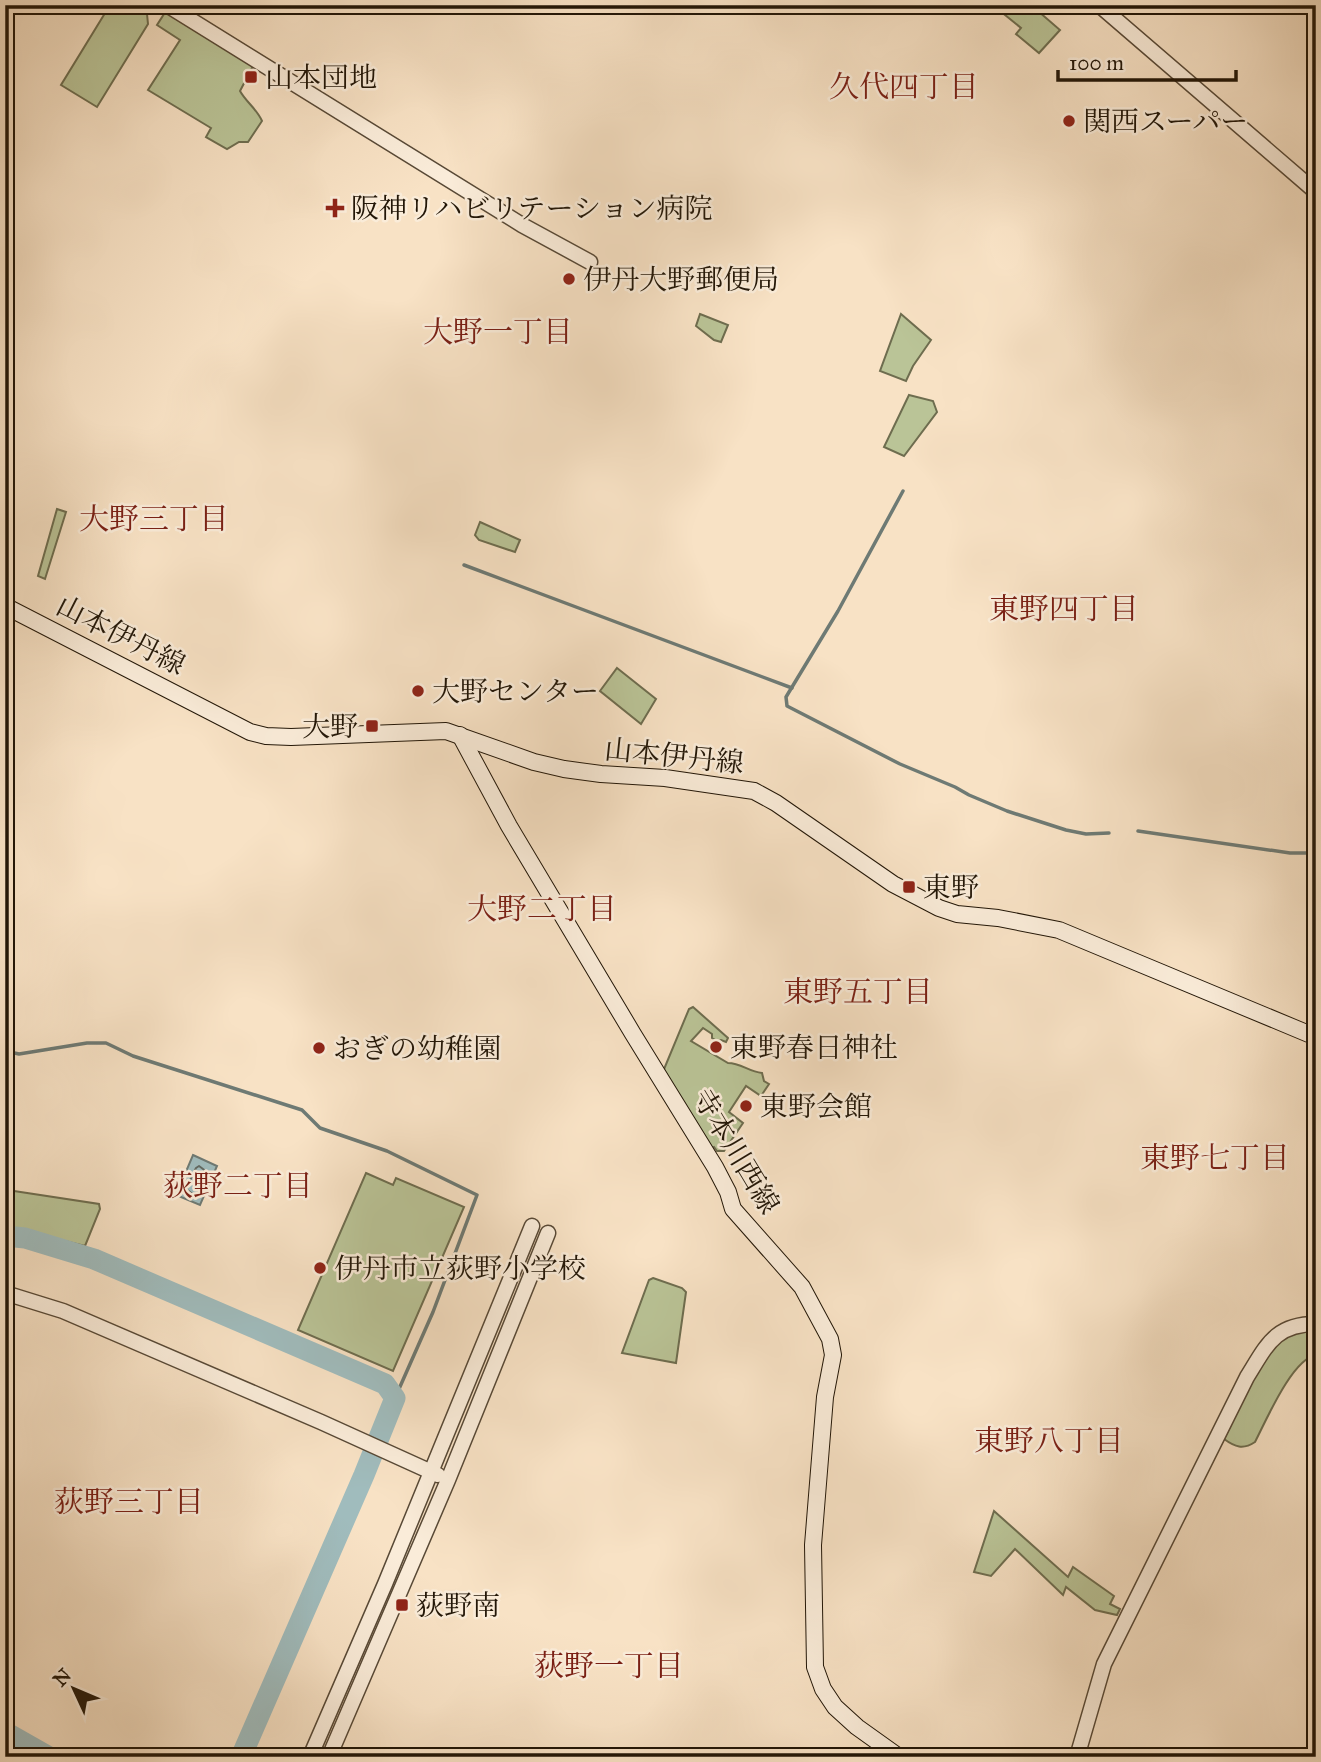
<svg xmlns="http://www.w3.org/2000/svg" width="1321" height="1762" font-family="'IM FELL Great Primer','Noto Serif JP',serif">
<rect width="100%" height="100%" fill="#f8e2c5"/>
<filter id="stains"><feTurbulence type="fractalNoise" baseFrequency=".00286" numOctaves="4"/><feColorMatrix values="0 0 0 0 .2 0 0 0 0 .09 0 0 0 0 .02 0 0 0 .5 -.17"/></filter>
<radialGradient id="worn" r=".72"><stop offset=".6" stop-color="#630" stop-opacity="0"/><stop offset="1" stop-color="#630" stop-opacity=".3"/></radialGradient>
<g fill="#bac497" stroke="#6e6d4f" stroke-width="2">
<path d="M110,5H131L147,14L148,24L97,107L61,85Z"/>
<path d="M1003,5H1031L1060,30L1039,53L1016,34L1021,28L999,10Z"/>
<path d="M166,11L253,66L240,91C246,102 257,109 262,121L248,142H239L227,149L206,137L211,128L148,90L180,40L157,25Z"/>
<path d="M700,314L728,325L721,342L714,340L696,326Z"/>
<path d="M901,314L931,340L913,366L906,381L880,371Z"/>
<path d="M909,395L933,401L937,412L904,456L884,447Z"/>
<path d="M57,509L66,512L45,579L38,576Z"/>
<path d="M480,522L520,540L515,552L479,540L475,535Z"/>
<path d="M617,668L656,699L641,724L600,691Z"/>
<path d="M693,1007L728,1038L726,1042L721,1040L717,1041L712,1038V1034L703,1028L691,1041L728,1063C741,1063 749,1072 762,1073L764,1081L769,1084L761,1096L746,1086L729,1112L743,1123L724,1151H717L714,1147L712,1148L662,1074L689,1009Z"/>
<path d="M366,1173L393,1185L396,1178L464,1207L393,1371L298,1330Z"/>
<path d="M14,1191L99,1204L100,1209L85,1246L8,1227Z"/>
<path d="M653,1278L682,1288L686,1292L676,1363L622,1353L649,1280Z"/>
<path d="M1300,1331H1312L1314,1341H1316V1355C1292,1359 1266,1421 1255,1442C1243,1450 1235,1447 1224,1439C1237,1413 1261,1354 1284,1337C1289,1334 1295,1333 1300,1331Z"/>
<path d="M994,1511L1068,1577L1073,1567L1114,1596L1110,1604L1120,1609L1117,1615L1095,1610L1066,1587L1063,1595L1015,1549L991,1576L974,1572Z"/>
</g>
<path fill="#a0bcbd" stroke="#6e7a74" stroke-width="2" d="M193,1155L217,1166L200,1205L176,1195Z"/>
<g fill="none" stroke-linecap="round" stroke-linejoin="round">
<path stroke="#616962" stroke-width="2" d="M199,1166L207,1172L198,1193L194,1195L186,1189L196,1168Z"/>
<g stroke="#6e7a74" stroke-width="3.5">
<path d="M903,491L838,611L786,697L787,706L900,764L955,787L969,795L1007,811L1066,830L1086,834L1109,833"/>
<path d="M464,565L792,688"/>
<path d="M1138,831L1290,853H1316"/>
<path d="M5,1051L19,1054L87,1043H106L133,1056L302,1110L320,1128L387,1151L477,1195L433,1312L395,1398"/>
</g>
<g stroke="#a0bcbd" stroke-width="21">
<path d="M5,1236L25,1238L94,1259L385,1384L395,1398L364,1475L241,1757"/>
<path d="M5,1732L49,1757"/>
</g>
<defs>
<g id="tertiary">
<path d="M167,5L522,225L590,262"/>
<path d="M1099,5L1316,192"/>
<path d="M5,1293L63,1311L321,1422L438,1475"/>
<path d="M310,1757L385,1584L532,1226"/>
<path d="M329,1757L448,1480L548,1233"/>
<path d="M1077,1757L1104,1664L1247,1377C1267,1345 1275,1324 1316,1324"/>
</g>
<g id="secondary">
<path d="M5,606L250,732L266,736L291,737L446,731L534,762L564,769L601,774L665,778L754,791L776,803L893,884L939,908L957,914L998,918L1059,930L1316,1037"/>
<path d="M460,735L509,826L633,1034L715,1167L728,1192L733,1209L802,1287L830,1339L833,1355L825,1397L813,1545L815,1667L823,1689L835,1707L857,1727L899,1757"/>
</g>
</defs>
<use href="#tertiary" stroke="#584936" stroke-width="17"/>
<use href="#secondary" stroke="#221607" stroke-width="18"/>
<use href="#tertiary" stroke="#faecd9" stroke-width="14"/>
<use href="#secondary" stroke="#faecd9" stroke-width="16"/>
</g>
<g fill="#8f2418" stroke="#faecd9" stroke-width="2.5">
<rect x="244" y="70" width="14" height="14" rx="3.5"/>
<circle cx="1069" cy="121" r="7"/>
<path d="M331.5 197.5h7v7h7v7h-7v7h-7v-7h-7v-7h7z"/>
<circle cx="569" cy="279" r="7"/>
<circle cx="418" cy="691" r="7"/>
<rect x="365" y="719" width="14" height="14" rx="3.5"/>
<rect x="902" y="880" width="14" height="14" rx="3.5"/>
<circle cx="716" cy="1047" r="7"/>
<circle cx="319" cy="1048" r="7"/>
<circle cx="746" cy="1106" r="7"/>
<circle cx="320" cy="1268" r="7"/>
<rect x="395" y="1598" width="14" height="14" rx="3.5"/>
</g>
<g text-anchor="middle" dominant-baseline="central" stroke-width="5" stroke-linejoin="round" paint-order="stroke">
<g font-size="28" fill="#221607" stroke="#faecd9" text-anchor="start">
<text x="265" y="77">山本団地</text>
<text x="1083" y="121">関西スーパー</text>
<text x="351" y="208">阪神リハビリテーション病院</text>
<text x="583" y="279">伊丹大野郵便局</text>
<text x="432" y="691">大野センター</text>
<text x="358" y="726" text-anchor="end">大野</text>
<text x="923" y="887">東野</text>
<text x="730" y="1047">東野春日神社</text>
<text x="333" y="1048">おぎの幼稚園</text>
<text x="760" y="1106">東野会館</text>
<text x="334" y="1268">伊丹市立荻野小学校</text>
<text x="416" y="1605">荻野南</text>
</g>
<g font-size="28" fill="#221607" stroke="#faecd9">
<text transform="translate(121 635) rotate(27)">山本伊丹線</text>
<text transform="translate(674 756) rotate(6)">山本伊丹線</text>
<text transform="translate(736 1151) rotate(59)">寺本川西線</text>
</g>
<g font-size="30" fill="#7a1f14" stroke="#faecd9">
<text x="904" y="87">久代四丁目</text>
<text x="498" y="332">大野一丁目</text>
<text x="154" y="519">大野三丁目</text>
<text x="1064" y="609">東野四丁目</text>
<text x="542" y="909">大野二丁目</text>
<text x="858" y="992">東野五丁目</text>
<text x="1215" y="1158">東野七丁目</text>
<text x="238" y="1186">荻野二丁目</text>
<text x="1049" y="1441">東野八丁目</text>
<text x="129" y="1502">荻野三丁目</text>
<text x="609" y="1666">荻野一丁目</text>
</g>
</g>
<rect width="1321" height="1762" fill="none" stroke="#f8e2c5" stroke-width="28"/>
<rect x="7" y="7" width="1307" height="1748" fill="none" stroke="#221607" stroke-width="3.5"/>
<rect x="14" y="14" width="1293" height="1734" fill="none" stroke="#221607" stroke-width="2"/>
<g transform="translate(74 1689) rotate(314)" stroke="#faecd9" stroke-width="5" paint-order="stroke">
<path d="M0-5L12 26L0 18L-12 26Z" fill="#221607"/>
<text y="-10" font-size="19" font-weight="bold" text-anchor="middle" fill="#221607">N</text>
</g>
<path d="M1058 70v10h178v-10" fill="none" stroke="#221607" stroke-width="3.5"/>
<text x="1069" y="70" font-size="21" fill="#221607" stroke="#faecd9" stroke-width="5" paint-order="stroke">100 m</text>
<rect width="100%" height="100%" filter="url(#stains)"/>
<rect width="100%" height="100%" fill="url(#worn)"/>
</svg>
